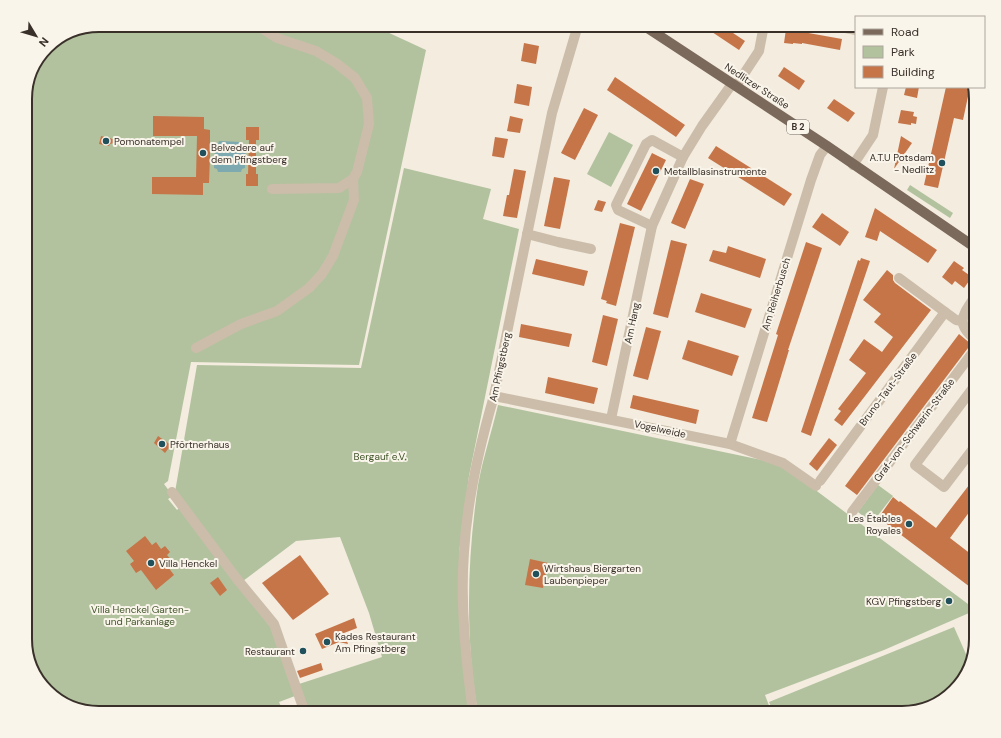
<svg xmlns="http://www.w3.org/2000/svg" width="1001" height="738" font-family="'DM Sans',sans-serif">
<rect width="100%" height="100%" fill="#f3ecdf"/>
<g fill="#b2c29e">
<path d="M106,25H372L426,50L359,365L191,362L168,481L164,484L173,496L168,499L177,510L180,507L272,629L295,696L279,702L284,713H99L54,698L35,676L25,643V94L33,66L50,44L91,28Z"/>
<path d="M609,132L633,145L611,187L587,174Z"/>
<path d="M404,168L491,189L483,219L519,229L469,476L459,553L470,713H309L299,684L382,657L369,613L340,537L296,541L243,581L175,492L197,365L361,368Z"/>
<path d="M910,185L953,213L950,218L907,190Z"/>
<path d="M498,405L767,461L790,471L976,610L884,650L765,695L771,711L765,713H478C465,638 467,560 478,485C483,458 492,431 498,405Z"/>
<path d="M878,485L893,496L872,523L858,512Z"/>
<path d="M954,627L969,661L961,684L935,705L902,713H774L769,702Z"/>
</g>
<path fill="#7da9b0" d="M219,141L242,142L243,145L246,146L245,168L242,169L241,172H218L217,169L214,168L215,146L218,144Z"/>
<g fill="#c67549">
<path d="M713,25H721L745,41L739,50L709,30Z"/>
<path d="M786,29L842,39L840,50L802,43V44L793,43V44L784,43Z"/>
<path d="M524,43L539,46L536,64L521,61Z"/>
<path d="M784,67L805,81L799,90L778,76Z"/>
<path d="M615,77L685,125L676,137L607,90Z"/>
<path d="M517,84L532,87L529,106L514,103Z"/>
<path d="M906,87H919L917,98L904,95Z"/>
<path d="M946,87H970L963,120L954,118L938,188L924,185Z"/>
<path d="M834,99L855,113L848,122L827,108Z"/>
<path d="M584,108L598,115L575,160L561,153Z"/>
<path d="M901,110L914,112L913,116L917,117L916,124L911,123V125L898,123Z"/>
<path d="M153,116L204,117V129L210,130V157L209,183H203V195L152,194V177H196L197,136H153Z"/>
<path d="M510,116L523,119L520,133L507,131Z"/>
<path d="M246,127H259V140H256V174H258V186H246V174H248L249,140H246Z"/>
<path d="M101,136L121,141L110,144L109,146L99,144Z"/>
<path d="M901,136L912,143L894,169Z"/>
<path d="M495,137L508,139L504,158L492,156Z"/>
<path d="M716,146L792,194L784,206L708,158Z"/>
<path d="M652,153L666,160L641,211L627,204Z"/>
<path d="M514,169L526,171L517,218L503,216L507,195H509Z"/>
<path d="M554,177L570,180L560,229L544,226Z"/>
<path d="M690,179L704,184L685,229L671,223Z"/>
<path d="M598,200L606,202L602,212L594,210Z"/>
<path d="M875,208L937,250L928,263L880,231L877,241L865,237Z"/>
<path d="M822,213L849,232L840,246L812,227Z"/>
<path d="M620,223L635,227L616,306L606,303L607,301L601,299Z"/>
<path d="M671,240L687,244L668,318L653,314Z"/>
<path d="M806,242L822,248L788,350H789L767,422L752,418L778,335L776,334Z"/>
<path d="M728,246L766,259L760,278L709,261L713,250L726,253Z"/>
<path d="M861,258L870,261L811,436L801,432L858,260L860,261Z"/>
<path d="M536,259L588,271L584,286L532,274Z"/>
<path d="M954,261L964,268L962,270L972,277L964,288L955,281L952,285L942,277Z"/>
<path d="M887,270L893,275V280L895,283L931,310L842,426L834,420L841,411L838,409L866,373L849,360L864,339L882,352L893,337L874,322L881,314L863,300Z"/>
<path d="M701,293L752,309L745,328L695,312Z"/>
<path d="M603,315L618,319L607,366L592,362Z"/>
<path d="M521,324L572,334L569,347L519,337Z"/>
<path d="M646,327L661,331L648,380L633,376Z"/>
<path d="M959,334L971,344L857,495L845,486Z"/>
<path d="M688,340L739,356L732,376L682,359Z"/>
<path d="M548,377L598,388L594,404L545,393Z"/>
<path d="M633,395L699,410L696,424L630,408Z"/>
<path d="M158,436L171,445L165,453L154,443Z"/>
<path d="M829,438L837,445L817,471L809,464Z"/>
<path d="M976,476V503L950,538L976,558V590L971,586L970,587L884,522V521L879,517L893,497L899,502L900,501L936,528Z"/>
<path d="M145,536L152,545L156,542L161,549L165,546L170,552L167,555L173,562L168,567L174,575L156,590L141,570L136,573L130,564L134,561L126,551Z"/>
<path d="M300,555L329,594L293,620L262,583Z"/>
<path d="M530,559L548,563L543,588L525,585Z"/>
<path d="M218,577L227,590L220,596L210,583Z"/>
<path d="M354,618L357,628L344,633L348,644L339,642L322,649L315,634Z"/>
<path d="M321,663L323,670L300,678L297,671Z"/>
</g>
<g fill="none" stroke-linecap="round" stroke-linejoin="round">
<g stroke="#cbbdaa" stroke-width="10">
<path d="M257,25L277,38L316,51L336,63L355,78L367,98L369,124L357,172L353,179L339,188L272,189"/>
<path d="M830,25L856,30"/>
<path d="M736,86L759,51L764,25"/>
<path d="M853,165L873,135L883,87"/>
<path d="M652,226L618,210L616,205L646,144L652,140L683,157"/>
<path d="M527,234L558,242L591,249"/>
<path d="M899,278L945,312"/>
<path d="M976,295C963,315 954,323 976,340"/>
<path d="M196,348L241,324L277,311L309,288L322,274L333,256L354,200L353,179"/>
<path d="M976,384L915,465L944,487L976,445"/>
<path d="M494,396L730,444L783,463L816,486"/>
<path d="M611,419L652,226L683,157L702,126L732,84"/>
<path d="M730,444L811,180L820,155L827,146"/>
<path d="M820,481L945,312L956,320L962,321"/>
<path d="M172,492L237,579L274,624L305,713"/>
<path d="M852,512L976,348"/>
<path d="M473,713C466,660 460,605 464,552C467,502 480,444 494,396L552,113L578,25"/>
</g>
<path stroke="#7b695b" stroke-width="10" d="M643,25L827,146L976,248"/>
</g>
<g fill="#1f505b" stroke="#faf5eb" stroke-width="1.5">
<circle cx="106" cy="141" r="4"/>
<circle cx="203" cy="153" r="4"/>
<circle cx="942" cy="163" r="4"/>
<circle cx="656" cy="171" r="4"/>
<circle cx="162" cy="444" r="4"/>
<circle cx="909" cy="524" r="4"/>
<circle cx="151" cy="563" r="4"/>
<circle cx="536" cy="574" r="4"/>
<circle cx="949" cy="601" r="4"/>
<circle cx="327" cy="642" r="4"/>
<circle cx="303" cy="651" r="4"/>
</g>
<g text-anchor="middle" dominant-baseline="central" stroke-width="4" stroke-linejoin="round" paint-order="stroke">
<rect fill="#faf5eb" stroke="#736b64" stroke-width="1" x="787" y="120" width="22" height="14" rx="3"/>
<g font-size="9" font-weight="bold" fill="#39302a">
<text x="798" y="127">B 2</text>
</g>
<g font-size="10" fill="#39302a" stroke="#faf5eb">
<text transform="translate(757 86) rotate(33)">Nedlitzer Straße</text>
<text transform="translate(776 294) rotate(-73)">Am Reiherbusch</text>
<text transform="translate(632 323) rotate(-78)">Am Hang</text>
<text transform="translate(500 367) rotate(-78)">Am Pfingstberg</text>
<text transform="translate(888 389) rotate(-53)">Bruno-Taut-Straße</text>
<text transform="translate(660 429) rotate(12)">Vogelweide</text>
<text transform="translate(914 430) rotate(-53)">Graf-von-Schwerin-Straße</text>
</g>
<g font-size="10" fill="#39302a" stroke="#faf5eb" text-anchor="start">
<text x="114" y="141">Pomonatempel</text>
<text x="211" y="147">Belvedere auf<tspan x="211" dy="12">dem Pfingstberg</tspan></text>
<text x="934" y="157" text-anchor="end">A.T.U Potsdam<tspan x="934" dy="12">- Nedlitz</tspan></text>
<text x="664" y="171">Metallblasinstrumente</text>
<text x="170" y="444">Pförtnerhaus</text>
<text x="901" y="518" text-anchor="end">Les Étables<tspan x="901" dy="12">Royales</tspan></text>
<text x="159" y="563">Villa Henckel</text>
<text x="544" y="568">Wirtshaus Biergarten<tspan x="544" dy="12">Laubenpieper</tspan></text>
<text x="941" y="601" text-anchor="end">KGV Pfingstberg</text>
<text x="335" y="636">Kades Restaurant<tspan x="335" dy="12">Am Pfingstberg</tspan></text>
<text x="295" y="651" text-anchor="end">Restaurant</text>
</g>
<g font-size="10" fill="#43572d" stroke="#faf5eb">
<text x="380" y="456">Bergauf e.V.</text>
<text x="140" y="609">Villa Henckel Garten-<tspan x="140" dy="12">und Parkanlage</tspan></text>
</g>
</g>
<path d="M0 0H1001V738H0ZM99 32H902A67 67 0 0 1 969 99V639A67 67 0 0 1 902 706H99A67 67 0 0 1 32 639V99A67 67 0 0 1 99 32Z" fill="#faf5eb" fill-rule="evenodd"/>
<path fill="none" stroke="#39302a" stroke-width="2" d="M99 32H902A67 67 0 0 1 969 99V639A67 67 0 0 1 902 706H99A67 67 0 0 1 32 639V99A67 67 0 0 1 99 32Z"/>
<rect x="855" y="16" width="130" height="72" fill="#faf5eb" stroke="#ada69e"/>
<rect x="863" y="29" width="20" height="6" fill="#7b695b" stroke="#ada69e"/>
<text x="891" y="36" font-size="12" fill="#39302a">Road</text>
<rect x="863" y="46" width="20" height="12" fill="#b2c29e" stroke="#ada69e"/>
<text x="891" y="56" font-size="12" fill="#39302a">Park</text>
<rect x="863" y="66" width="20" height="12" fill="#c67549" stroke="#ada69e"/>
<text x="891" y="76" font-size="12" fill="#39302a">Building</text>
<g transform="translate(36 36) rotate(128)" stroke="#faf5eb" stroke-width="3" paint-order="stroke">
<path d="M0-3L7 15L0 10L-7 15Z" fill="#39302a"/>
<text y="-6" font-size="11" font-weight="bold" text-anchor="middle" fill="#39302a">N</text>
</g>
</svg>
